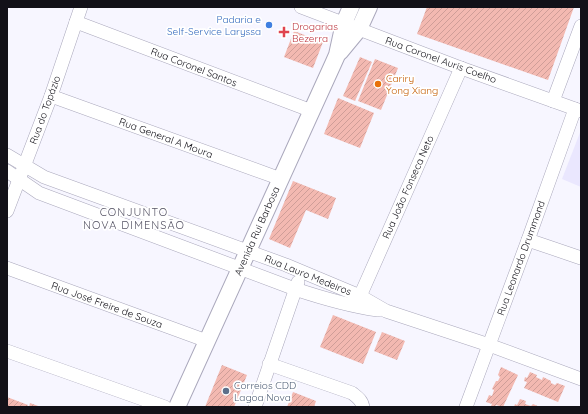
<svg xmlns="http://www.w3.org/2000/svg" width="588" height="414" font-family="Quicksand,sans-serif">
<defs>
<pattern id="building-hatch" width="6" height="6" patternUnits="userSpaceOnUse"><rect width="6" height="6" fill="#f3b9b1"/><path d="M-1 1l2-2M0 6l6-6M5 7l2-2" fill="none" stroke="#cf9e98"/></pattern>
</defs>
<rect width="100%" height="100%" fill="#f7f6ff"/>
<path fill="#eae7fe" d="M581,130V187L562,179Z"/>
<g fill="url(#building-hatch)">
<path d="M427,7H574L548,80L417,34Z"/>
<path d="M294,31L323,42L313,68L284,57Z"/>
<path d="M360,57L372,62L355,101L343,96Z"/>
<path d="M375,59L398,68L381,110L358,101Z"/>
<path d="M338,98L374,113L360,148L324,134Z"/>
<path d="M293,181L336,198L328,219L306,210L290,248L269,239Z"/>
<path d="M333,315L376,332L363,364L320,347Z"/>
<path d="M382,332L405,341L397,360L374,351Z"/>
<path d="M222,365L247,375L234,407H205Z"/>
<path d="M501,367L518,375L503,407L496,405L495,407H493L491,406L492,404L486,402L489,395L492,396L494,390L492,389L496,381H498L500,377L498,375Z"/>
<path d="M530,372L537,375L536,377L542,380L543,377L551,381V383L555,385L557,383L565,386L558,402L524,388L527,382L524,381L525,377L527,378Z"/>
<path d="M293,392L316,401L314,407H287Z"/>
<path d="M7,397L28,405L27,407H7Z"/>
<path d="M520,399L526,401L525,404L531,406L533,404L540,407H514L515,404L517,405Z"/>
<path d="M30,403L41,407H29Z"/>
</g>
<g fill="none" stroke-linecap="round" stroke-linejoin="round">
<defs>
<g id="minor">
<path d="M301,7L461,68L581,111"/>
<path d="M76,22L312,111"/>
<path d="M51,96L281,179"/>
<path d="M553,101L581,26"/>
<path d="M7,155L44,177L286,265L360,296L386,311L489,345L581,379"/>
<path d="M7,171L39,193L295,289C322,298 349,306 378,310"/>
<path d="M7,211L51,96L81,7"/>
<path d="M528,240L581,258"/>
<path d="M7,268L207,341"/>
<path d="M357,303L461,68"/>
<path d="M7,351L165,407"/>
<path d="M269,364L352,393C357,397 362,400 363,407"/>
<path d="M255,407L298,282"/>
<path d="M466,407L528,240L575,109"/>
</g>
<g id="major">
<path d="M340,52L359,29L369,7"/>
<path d="M177,407L333,64L337,55L344,23L351,7"/>
</g>
</defs>
<use href="#minor" stroke="#aaa8bc" stroke-width="14"/>
<use href="#major" stroke="#aaa8bc" stroke-width="18"/>
<use href="#minor" stroke="#fff" stroke-width="13"/>
<use href="#major" stroke="#fff" stroke-width="16"/>
</g>
<circle fill="#3f7fe0" stroke="#fff" stroke-width="1.5" cx="269" cy="25" r="4"/>
<path fill="#e0444e" stroke="#fff" stroke-width="1.5" d="M282 26h4v4h4v4h-4v4h-4v-4h-4v-4h4z"/>
<circle fill="#e8710a" stroke="#fff" stroke-width="1.5" cx="378" cy="84" r="4"/>
<circle fill="#5c6f8a" stroke="#fff" stroke-width="1.5" cx="226" cy="391" r="4"/>
<g text-anchor="middle" dominant-baseline="central" stroke-width="3.5" stroke-linejoin="round" paint-order="stroke">
<g font-size="10" fill="#366cbe" stroke="#fff" text-anchor="end">
<text x="261" y="19">Padaria e<tspan x="261" dy="12">Self-Service Laryssa</tspan></text>
</g>
<g font-size="10" fill="#be3a42" stroke="#fff" text-anchor="start">
<text x="292" y="26">Drogarias<tspan x="292" dy="12">Bezerra</tspan></text>
</g>
<g font-size="10" fill="#121118" stroke="#fff">
<text transform="translate(441 60) rotate(20)">Rua Coronel Auris Coelho</text>
<text transform="translate(194 67) rotate(21)">Rua Coronel Santos</text>
<text transform="translate(45 110) rotate(-70)">Rua do Topázio</text>
<text transform="translate(166 138) rotate(20)">Rua General A Moura</text>
<text transform="translate(408 187) rotate(-66)">Rua João Fonseca Neto</text>
<text transform="translate(257 231) rotate(-66)">Avenida Rui Barbosa</text>
<text transform="translate(521 258) rotate(-70)">Rua Leonardo Drummond</text>
<text transform="translate(308 275) rotate(22)">Rua Lauro Medeiros</text>
<text transform="translate(107 305) rotate(20)">Rua José Freire de Souza</text>
</g>
<g font-size="10" fill="#c56008" stroke="#fff" text-anchor="start">
<text x="386" y="78">Cariry<tspan x="386" dy="12">Yong Xiang</tspan></text>
</g>
<g font-size="10" fill="#4e5e75" stroke="#fff" text-anchor="start">
<text x="234" y="385">Correios CDD<tspan x="234" dy="12">Lagoa Nova</tspan></text>
</g>
<g font-size="11" letter-spacing="1" fill="#575566" stroke="#fff">
<text x="134" y="212">CONJUNTO<tspan x="134" dy="13">NOVA DIMENSÃO</tspan></text>
</g>
</g>
<rect width="588" height="414" fill="none" stroke="#121118" stroke-width="16"/>
</svg>
